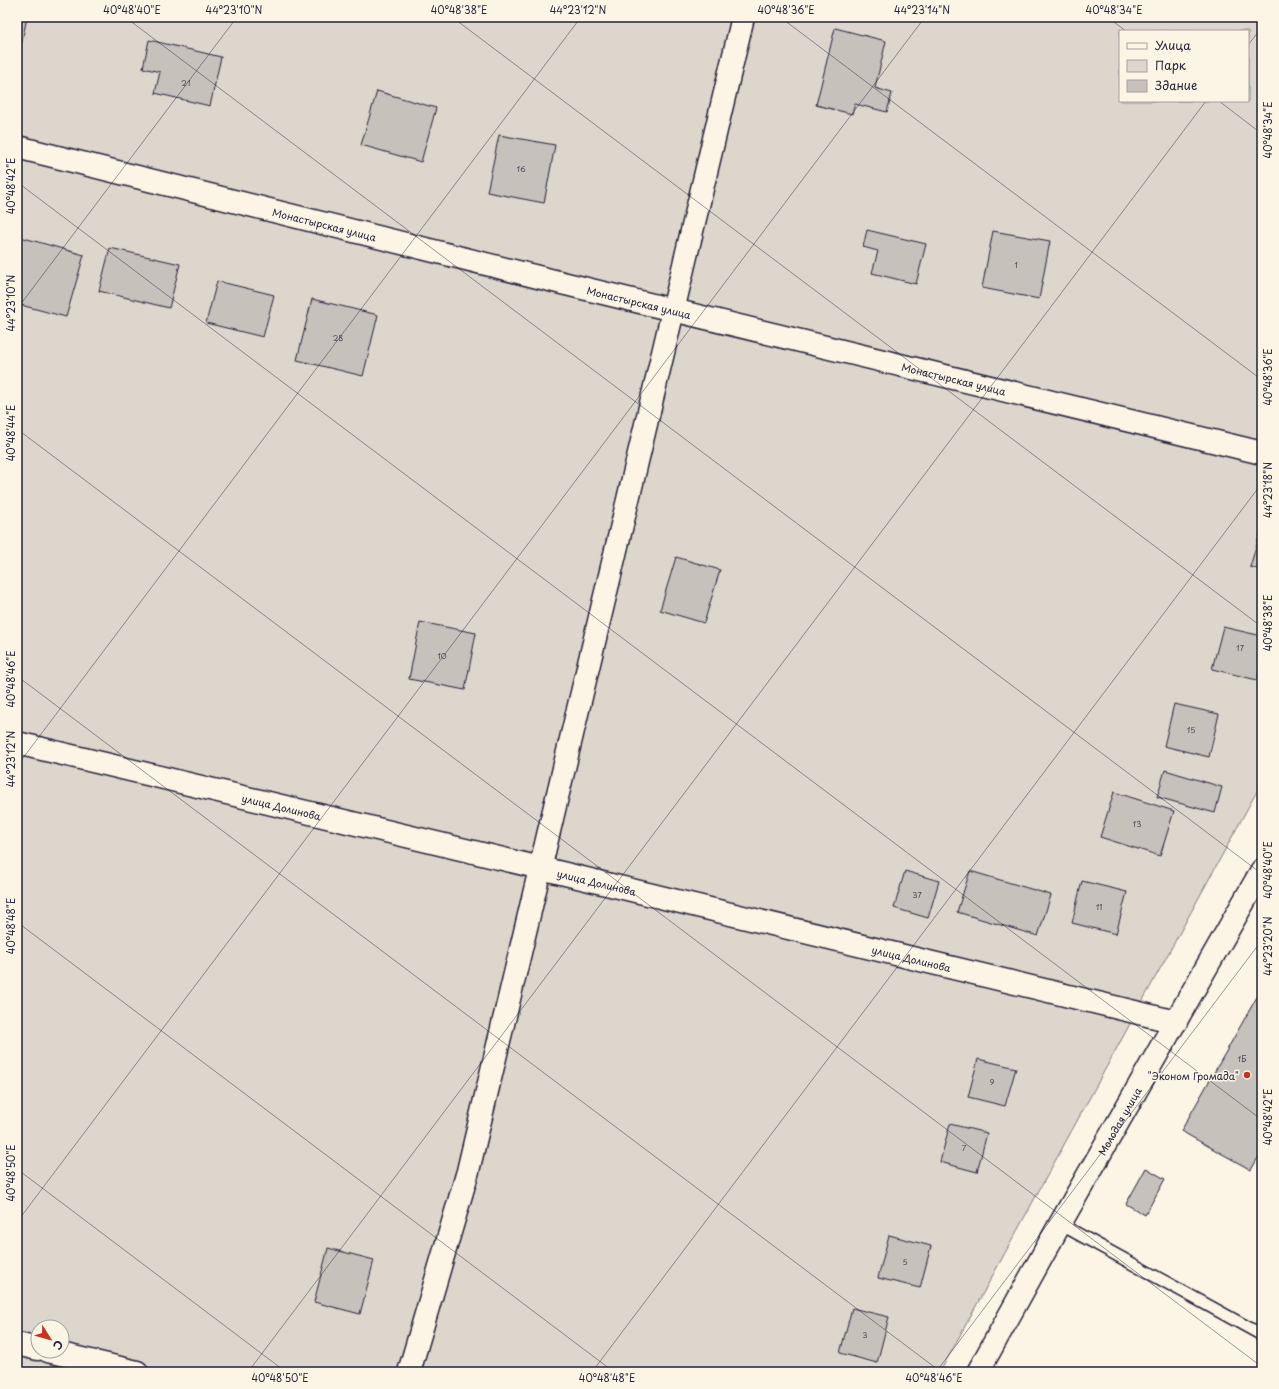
<svg xmlns="http://www.w3.org/2000/svg" width="1279" height="1389" font-family="'Playpen Sans',sans-serif">
<rect width="100%" height="100%" fill="#fcf5e5"/>
<filter id="ink" filterUnits="userSpaceOnUse"><feTurbulence type="fractalNoise" baseFrequency=".025" numOctaves="2"/><feDisplacementMap in="SourceGraphic" scale="8" xChannelSelector="R" yChannelSelector="G"/><feConvolveMatrix kernelMatrix="1 2 1 2 8 2 1 2 1" color-interpolation-filters="sRGB"/></filter>
<g filter="url(#ink)">
<path fill="#dcd6cc" stroke="#7f7c84" fill-rule="evenodd" d="M17,17H1262V782L940,1372H17ZM1120,31H1248V101H1120ZM38,1327H62V1351H38Z"/>
<g fill="#c6c1bb" stroke="#22223b">
<path d="M17,17H27L18,61H17Z"/>
<path d="M835,28L886,41L875,88L892,93L887,112L855,104L852,114L816,105Z"/>
<path d="M149,40L221,57L210,106L155,93L160,72L143,68Z"/>
<path d="M377,91L436,108L421,162L361,145Z"/>
<path d="M499,135L555,145L544,203L487,192Z"/>
<path d="M867,230L926,244L916,284L872,273L878,251L863,247Z"/>
<path d="M993,231L1050,241L1039,299L982,288Z"/>
<path d="M17,236L84,255L66,317L17,304Z"/>
<path d="M110,248L180,264L169,308L99,291Z"/>
<path d="M217,281L274,295L263,337L206,323Z"/>
<path d="M312,299L378,315L363,376L297,360Z"/>
<path d="M1262,527V570L1250,567Z"/>
<path d="M676,557L720,570L704,623L660,610Z"/>
<path d="M420,622L476,633L465,690L409,679Z"/>
<path d="M1223,627L1262,636V659L1257,680L1212,669Z"/>
<path d="M1174,704L1219,714L1209,757L1164,746Z"/>
<path d="M1165,770L1222,787L1215,813L1157,797Z"/>
<path d="M1114,792L1174,811L1160,856L1100,837Z"/>
<path d="M905,871L939,881L928,918L894,908Z"/>
<path d="M970,871L1051,895L1038,936L957,912Z"/>
<path d="M1082,881L1127,892L1116,934L1072,923Z"/>
<path d="M1262,988V1151L1251,1170L1181,1131Z"/>
<path d="M978,1059L1016,1068L1005,1106L968,1097Z"/>
<path d="M950,1124L987,1133L977,1172L940,1162Z"/>
<path d="M1146,1168L1165,1179L1145,1215L1126,1204Z"/>
<path d="M889,1235L931,1246L920,1288L878,1278Z"/>
<path d="M328,1248L374,1260L360,1314L314,1302Z"/>
<path d="M852,1308L889,1317L877,1363L840,1353Z"/>
</g>
<g fill="none" stroke-linecap="round" stroke-linejoin="round">
<defs>
<path id="lane" d="M1060,1224L1262,1335"/>
<g id="street">
<path id="s1" d="M17,147L562,283L1262,453"/>
<path id="s2" d="M17,743L553,871L1176,1022"/>
<path d="M17,1344L38,1349"/>
<path d="M48,1351L137,1372"/>
<path d="M409,1372L468,1171L743,17"/>
<path id="s3" d="M978,1372L1060,1224L1262,870"/>
</g>
</defs>
<use href="#lane" stroke="#22223b" stroke-width="14"/>
<use href="#street" stroke="#22223b" stroke-width="25"/>
<use href="#lane" stroke="#fcf5e5" stroke-width="11"/>
<use href="#street" stroke="#fcf5e5" stroke-width="22"/>
</g>
</g>
<path fill="none" stroke="#22223b" stroke-width="1" stroke-opacity="0.45" d="M125,17L1262,874M452,17L1262,627M780,17L1262,380M1107,17L1126,31M1248,45L1262,27M1219,101L1262,134M17,182L1262,1120M17,309L237,17M17,429L1262,1367M17,676L941,1372M17,766L581,17M17,922L614,1372M17,1169L286,1372M17,1222L925,17M248,1372L1206,101M592,1372L1262,483M936,1372L1262,940"/>
<circle fill="#c8321e" stroke="#fcf5e5" stroke-width="1.5" cx="1247" cy="1075" r="4"/>
<g text-anchor="middle" dominant-baseline="central" stroke-width="3" stroke-linejoin="round" paint-order="stroke">
<g font-size="8" fill="#4b4a5b">
<text x="186" y="83">21</text>
<text x="521" y="169">16</text>
<text x="1016" y="265">1</text>
<text x="338" y="338">28</text>
<text x="1240" y="648">17</text>
<text x="442" y="656">10</text>
<text x="1191" y="730">15</text>
<text x="1137" y="824">13</text>
<text x="917" y="895">37</text>
<text x="1099" y="907">11</text>
<text x="1242" y="1059">1Б</text>
<text x="992" y="1082">9</text>
<text x="964" y="1148">7</text>
<text x="905" y="1262">5</text>
<text x="865" y="1335">3</text>
</g>
<g font-size="10" fill="#22223b" stroke="#fcf5e5">
<text stroke="none"><textPath href="#s1" startOffset="317">Монастырская улица</textPath></text>
<text stroke="none"><textPath href="#s1" startOffset="641">Монастырская улица</textPath></text>
<text stroke="none"><textPath href="#s1" startOffset="965">Монастырская улица</textPath></text>
<text stroke="none"><textPath href="#s2" startOffset="272">улица Долинова</textPath></text>
<text stroke="none"><textPath href="#s2" startOffset="596">улица Долинова</textPath></text>
<text stroke="none"><textPath href="#s2" startOffset="920">улица Долинова</textPath></text>
<text stroke="none"><textPath href="#s3" startOffset="288">Молодая улица</textPath></text>
</g>
<g font-size="10" fill="#22223b" stroke="#fcf5e5" text-anchor="end">
<text x="1239" y="1075">"Эконом Громада"</text>
</g>
</g>
<rect width="1279" height="1389" fill="none" stroke="#fcf5e5" stroke-width="44"/>
<rect x="1119" y="30" width="130" height="72" fill="#fcf5e5" stroke="#a5a1a1"/>
<rect x="1127" y="43" width="20" height="6" fill="#fcf5e5" stroke="#a5a1a1"/>
<text x="1155" y="50" font-size="12" fill="#22223b">Улица</text>
<rect x="1127" y="60" width="20" height="12" fill="#dcd6cc" stroke="#a5a1a1"/>
<text x="1155" y="70" font-size="12" fill="#22223b">Парк</text>
<rect x="1127" y="80" width="20" height="12" fill="#c6c1bb" stroke="#a5a1a1"/>
<text x="1155" y="90" font-size="12" fill="#22223b">Здание</text>
<g transform="translate(50 1339) rotate(127)"><circle r="19" fill="#fcf5e5" stroke="#a5a1a1"/>
<path d="M0-3L7 15L0 10L-7 15Z" fill="#c8321e"/>
<text y="-6" font-size="11" font-weight="bold" text-anchor="middle" fill="#22223b">С</text>
</g>
<rect x="22" y="22" width="1235" height="1345" fill="none" stroke="#22223b" stroke-width="1.5"/>
<g font-size="10" text-anchor="middle" fill="#22223b">
<text x="132" y="14">40°48'40"E</text>
<text x="234" y="14">44°23'10"N</text>
<text x="459" y="14">40°48'38"E</text>
<text x="578" y="14">44°23'12"N</text>
<text x="786" y="14">40°48'36"E</text>
<text x="922" y="14">44°23'14"N</text>
<text x="1114" y="14">40°48'34"E</text>
<text transform="translate(1268 130) rotate(-90)" y="4">40°48'34"E</text>
<text transform="translate(11 186) rotate(-90)" y="4">40°48'42"E</text>
<text transform="translate(11 303) rotate(-90)" y="4">44°23'10"N</text>
<text transform="translate(1268 377) rotate(-90)" y="4">40°48'36"E</text>
<text transform="translate(11 433) rotate(-90)" y="4">40°48'44"E</text>
<text transform="translate(1268 490) rotate(-90)" y="4">44°23'18"N</text>
<text transform="translate(1268 623) rotate(-90)" y="4">40°48'38"E</text>
<text transform="translate(11 679) rotate(-90)" y="4">40°48'46"E</text>
<text transform="translate(11 759) rotate(-90)" y="4">44°23'12"N</text>
<text transform="translate(1268 870) rotate(-90)" y="4">40°48'40"E</text>
<text transform="translate(11 926) rotate(-90)" y="4">40°48'48"E</text>
<text transform="translate(1268 946) rotate(-90)" y="4">44°23'20"N</text>
<text transform="translate(1268 1117) rotate(-90)" y="4">40°48'42"E</text>
<text transform="translate(11 1173) rotate(-90)" y="4">40°48'50"E</text>
<text x="280" y="1382">40°48'50"E</text>
<text x="607" y="1382">40°48'48"E</text>
<text x="934" y="1382">40°48'46"E</text>
</g>
</svg>
